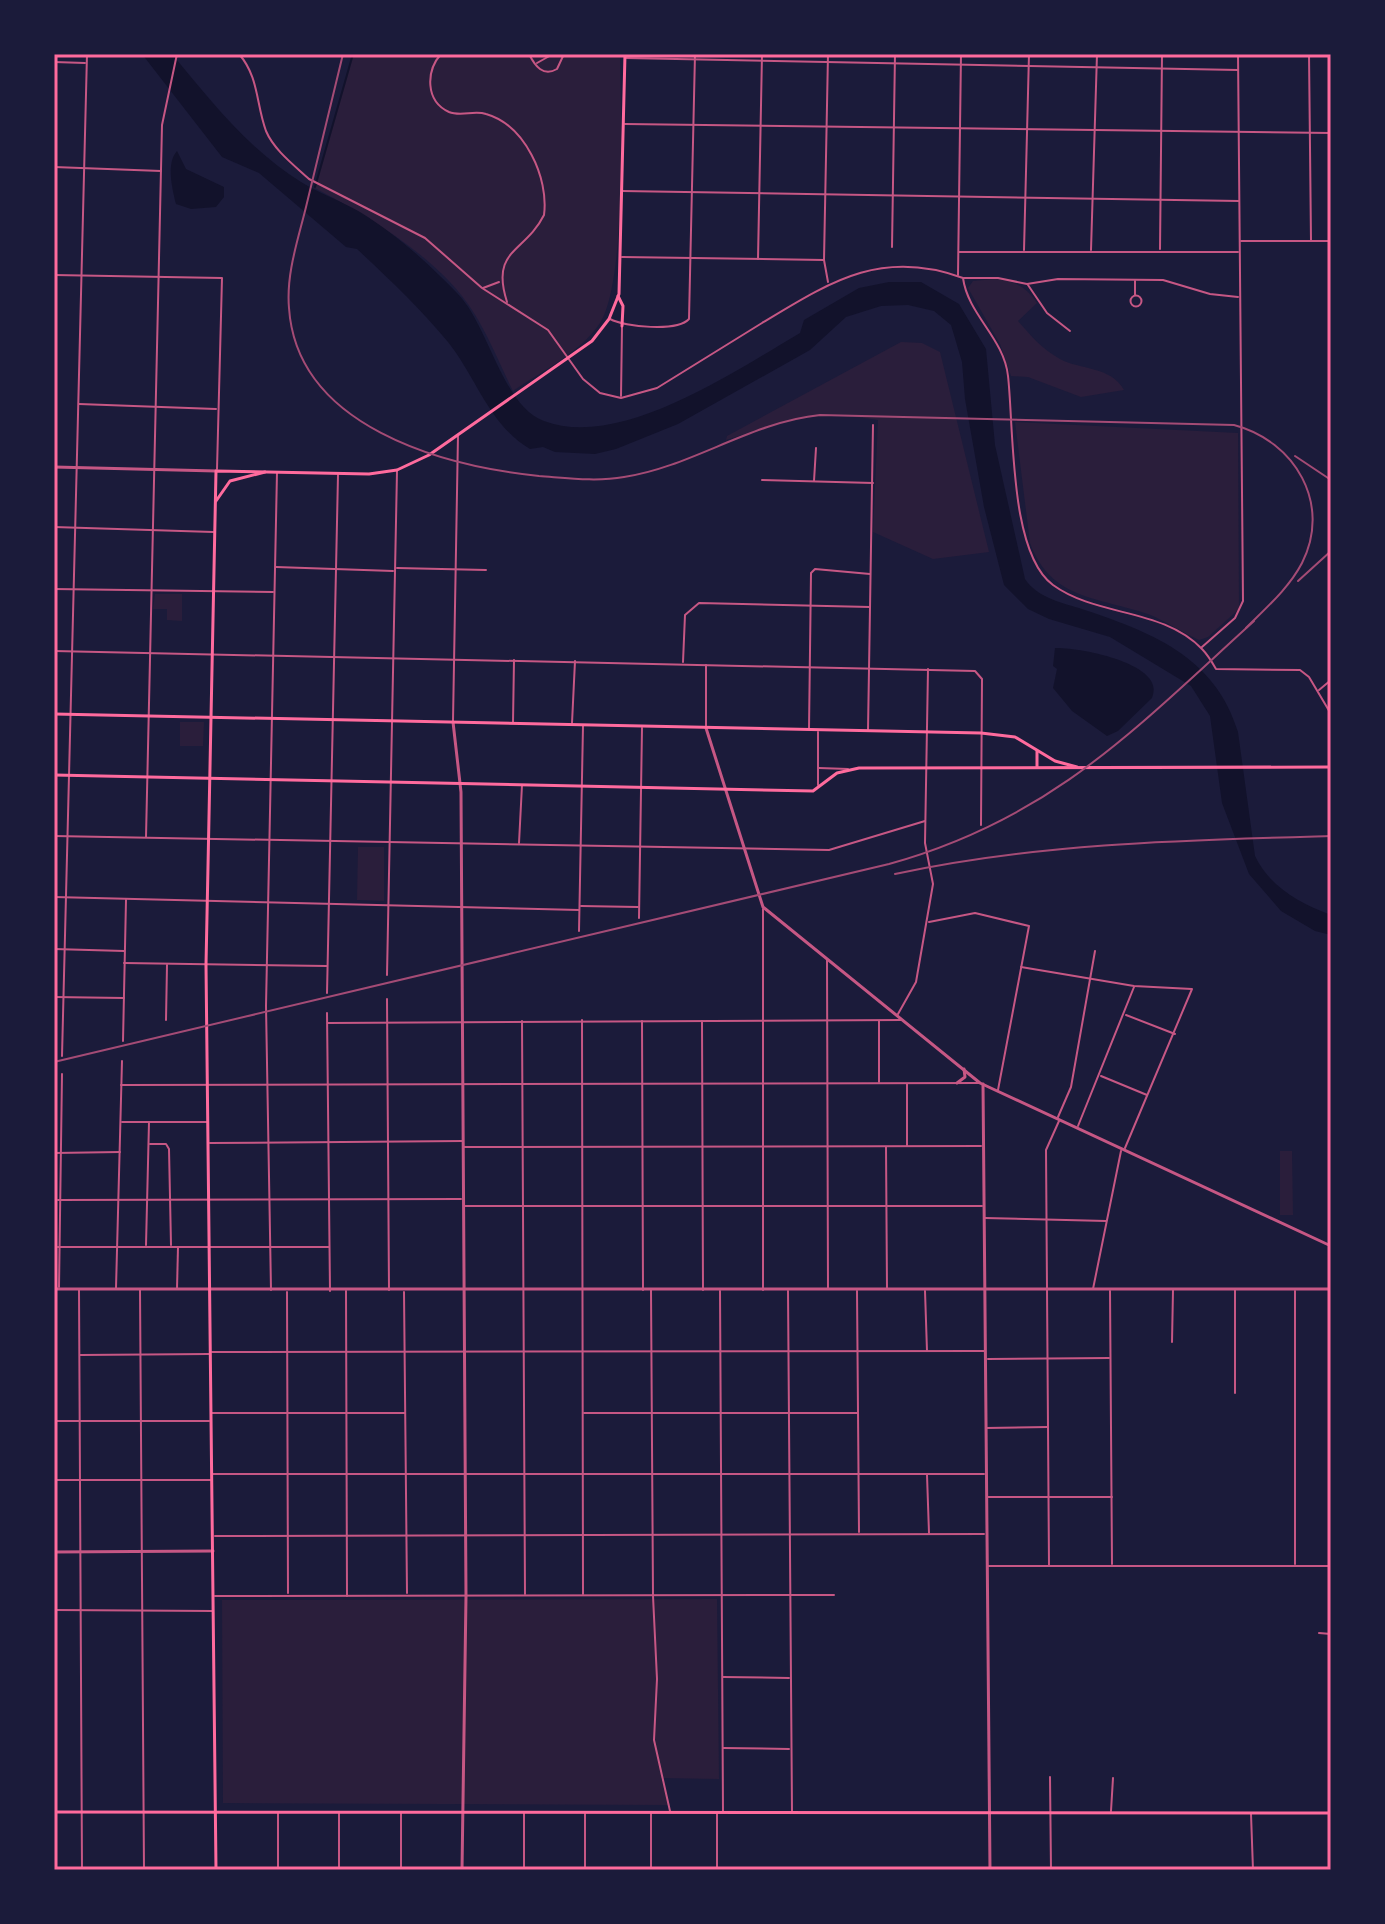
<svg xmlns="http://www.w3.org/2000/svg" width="1385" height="1924" font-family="'Open Sans',sans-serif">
<rect width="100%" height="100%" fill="#1b1b3a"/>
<g fill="#2a1e3b">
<path d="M353,54H620C621,111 627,280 600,323C580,353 542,371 513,391C500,365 489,337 474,313C441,259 369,217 315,188Z"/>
<path d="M995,279C1014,281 1026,286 1037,303L1018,321C1031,336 1042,349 1060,359C1080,370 1111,366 1124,390L1081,397L1028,377L1011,376L1000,344L968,288L973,281Z"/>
<path d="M901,342L922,343L940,352L989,552L933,559L873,532L878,420C814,410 786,420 726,440L727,436Z"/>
<path d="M1015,422L1238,433L1239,609L1208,637L1199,640C1181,632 1166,621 1148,614C1098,597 1051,600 1030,543Z"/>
<path d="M155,594H182V621L167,620V609H153Z"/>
<path d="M180,722H204L203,746H180Z"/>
<path d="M358,847H384V901L357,900Z"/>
<path d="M1280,1151H1292L1293,1215H1280Z"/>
<path d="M717,1599L719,1779L661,1778L670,1805L223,1803L222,1600Z"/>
</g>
<g fill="#12122b">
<path d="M142,54H172C210,100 249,150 301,182C319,193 341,201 360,212C397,235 427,262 457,293C489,325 502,406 544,421C620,450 735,371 800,333L804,320L859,288L889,282H921L959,304L986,349L995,445L1025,579C1037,597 1059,602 1079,608C1148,631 1215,655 1238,732L1255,856C1270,887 1299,903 1331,915V935L1315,931L1281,911L1249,874L1222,803L1210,716L1191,686L1110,637L1049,619L1028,609L1004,585L984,507L965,399L962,362L951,325L934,311L908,305L881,306L846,317L810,350L678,424L616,449L595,454L555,452L543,447L530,449C490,426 476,377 448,342C420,308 389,279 357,249L346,247L259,173L222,157Z"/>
<path d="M177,151L186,169L224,187V197L216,207L191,209L176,204C172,188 166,163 177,151Z"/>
<path d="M1055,648C1077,647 1168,663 1152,698L1118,731L1107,736L1072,711L1053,688L1057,669L1053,666Z"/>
</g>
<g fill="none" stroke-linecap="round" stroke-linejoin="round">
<path stroke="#12122b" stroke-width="2" d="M315,187L353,54"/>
<g stroke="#c65784" stroke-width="2">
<path d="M239,54C259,77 256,104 266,131C274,150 294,165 309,179L425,238L482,288L548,330L583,379L600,393L621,398L657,388C692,366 727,345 762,323C830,282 881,248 963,278C968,315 1004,338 1008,376C1014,428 1009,553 1053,585C1097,617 1163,608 1202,649C1208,655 1212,662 1216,669L1300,670L1309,677L1331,714"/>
<path d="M441,54C426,71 425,101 449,112C461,117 474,110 486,114C525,125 549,178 544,215C525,253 490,249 507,302"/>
<path d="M529,54C535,66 543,77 557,69L564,54"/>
<path d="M1309,54L1311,241"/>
<path d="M626,58L1238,70"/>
<path d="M54,62L85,63"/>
<path d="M537,63L553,54"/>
<path d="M625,124L1331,133"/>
<path d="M54,167L161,171"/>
<path d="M622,191L1239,201"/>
<path d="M1241,241H1331"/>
<path d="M892,247L895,54"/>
<path d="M1160,249L1162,54"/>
<path d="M1024,250L1029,54"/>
<path d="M1091,250L1097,54"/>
<path d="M959,252H1238"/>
<path d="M622,257L824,260"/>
<path d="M758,259L762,54"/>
<path d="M54,275L222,278L217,469"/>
<path d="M958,275L961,54"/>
<path d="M964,278H998L1027,284L1058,279L1163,280L1210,294L1238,297"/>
<path d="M1135,281V295"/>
<path d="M828,282L824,260L828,54"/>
<path d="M1028,285L1047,313L1070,331"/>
<path d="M483,288L499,282"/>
<circle cx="1136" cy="301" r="5.5"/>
<path d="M610,319C625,327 677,332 689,319L695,54"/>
<path d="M621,396L622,327"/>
<path d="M79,404L216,409"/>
<path d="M762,480L873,483"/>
<path d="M814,481L816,448"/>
<path d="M54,527L213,532"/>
<path d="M276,567L393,571"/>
<path d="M397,568L486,570"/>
<path d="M54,589L273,592"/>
<path d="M1202,647L1235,618L1243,601L1238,54"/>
<path d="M54,651L975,671L982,679L981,825"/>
<path d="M683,662L685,615L699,603L870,607"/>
<path d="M1319,690L1331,680"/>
<path d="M453,721L458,435"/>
<path d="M513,722L514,660"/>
<path d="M572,723L575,661"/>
<path d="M706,726V665"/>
<path d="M809,729L811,573L815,569L870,574"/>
<path d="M868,730L873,425"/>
<path d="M819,768L848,769"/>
<path d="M818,785V732"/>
<path d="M54,836L829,850L925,821"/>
<path d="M146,837L162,125L177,54"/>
<path d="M519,843L522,785"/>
<path d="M54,897L579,910"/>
<path d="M581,906L638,907"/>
<path d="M763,909V1290"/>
<path d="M639,918L642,728"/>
<path d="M929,922L975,913L1029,926L998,1090"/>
<path d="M579,931L583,726"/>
<path d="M54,949L124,951"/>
<path d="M827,959L828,1289"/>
<path d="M124,963L327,966"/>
<path d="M1021,967L1134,986L1192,989L1125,1148"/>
<path d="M387,975L397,471"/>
<path d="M327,993L338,475"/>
<path d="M54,997L124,998"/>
<path d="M387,999L389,1290"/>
<path d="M327,1013L330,1291"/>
<path d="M898,1014L916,982L933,884L925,843L928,669"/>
<path d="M1126,1015L1175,1034"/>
<path d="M166,1020L167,965"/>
<path d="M582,1020L583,1594"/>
<path d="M522,1021L525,1594"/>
<path d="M642,1021L643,1290"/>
<path d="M702,1021L703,1290"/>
<path d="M328,1023L902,1020"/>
<path d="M123,1041L126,900"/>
<path d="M62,1056L87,54"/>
<path d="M1101,1076L1147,1095"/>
<path d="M879,1082V1021"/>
<path d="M907,1084V1146"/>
<path d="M121,1085L980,1083"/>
<path d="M1058,1117L1071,1087L1095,951"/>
<path d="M122,1122H207"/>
<path d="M1078,1126L1134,987"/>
<path d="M210,1143L463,1141"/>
<path d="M150,1144H166L169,1149L171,1245"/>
<path d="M464,1147L981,1146"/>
<path d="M886,1147L887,1289"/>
<path d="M54,1153L120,1152"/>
<path d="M58,1200L461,1199"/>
<path d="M464,1206H982"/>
<path d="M985,1218L1106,1221"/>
<path d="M146,1245L149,1122"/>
<path d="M58,1247H329"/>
<path d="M59,1287L62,1074"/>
<path d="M116,1288L122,1061"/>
<path d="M177,1289L178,1247"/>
<path d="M1093,1289L1121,1151"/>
<path d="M79,1290L82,1870"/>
<path d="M140,1290L144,1870"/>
<path d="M271,1290L266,1006L277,472"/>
<path d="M651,1290L653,1596L657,1679L654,1740L670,1811"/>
<path d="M1235,1290V1393"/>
<path d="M346,1291L347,1596"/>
<path d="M720,1291L723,1812"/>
<path d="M788,1291L792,1812"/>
<path d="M857,1291L859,1532"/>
<path d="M925,1291L927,1351"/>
<path d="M1110,1291L1112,1564"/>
<path d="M1295,1291V1564"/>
<path d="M287,1292L288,1593"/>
<path d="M404,1292L407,1593"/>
<path d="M1172,1342L1173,1290"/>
<path d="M212,1352L985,1351"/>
<path d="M80,1355L209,1354"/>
<path d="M988,1359L1109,1358"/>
<path d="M212,1413H405"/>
<path d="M584,1413H858"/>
<path d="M54,1421H209"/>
<path d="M986,1428L1048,1427"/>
<path d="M212,1474H984"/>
<path d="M927,1475L929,1533"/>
<path d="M54,1480H212"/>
<path d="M987,1497H1112"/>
<path d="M215,1536L984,1534"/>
<path d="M987,1566H1331"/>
<path d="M1049,1566L1046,1150L1059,1121"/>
<path d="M215,1596L834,1595"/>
<path d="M54,1610L213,1611"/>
<path d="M1319,1633L1331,1634"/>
<path d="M723,1677L789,1678"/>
<path d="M723,1748L789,1749"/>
<path d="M1050,1777L1051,1870"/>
<path d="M1111,1811L1113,1778"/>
<path d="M339,1813V1870"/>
<path d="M651,1813V1870"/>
<path d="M585,1814V1870"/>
<path d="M1251,1814L1253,1870"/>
<path d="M278,1870V1813"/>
<path d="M401,1870V1813"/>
<path d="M524,1870V1813"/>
<path d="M717,1870V1813"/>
</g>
<g stroke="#c65784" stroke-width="3">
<path d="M54,467L216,471"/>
<path d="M453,722L461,792L466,1596L462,1870"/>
<path d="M706,728L763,907L980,1083L1331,1246"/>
<path d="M957,1083L965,1077L964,1069"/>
<path d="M983,1084L990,1870"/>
<path d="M54,1289H1331"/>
<path d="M54,1552L213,1551"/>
</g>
<g stroke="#ff6b9d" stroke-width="3">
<path d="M618,296L623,306L622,326"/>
<path d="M216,501L230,481L265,472"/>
<path d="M54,714L981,733L1015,737L1055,761L1077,767"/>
<path d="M1037,767V751"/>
<path d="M54,775L813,791L837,773L859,768L1331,767"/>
<path d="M54,1812L1331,1813"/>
<path d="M216,1870L206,965L216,471L369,474L397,470L429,455L592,341L609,319L619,294L625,54"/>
</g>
<g stroke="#a44b75" stroke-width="2">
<path d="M343,54C331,105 318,156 306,207C298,240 286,274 289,308C297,427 443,466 539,476C567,478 596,482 624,477C691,467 751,422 820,415L1234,425C1295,441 1332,504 1302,563C1289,588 1266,608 1246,628"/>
<path d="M1295,456L1331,480"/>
<path d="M1298,581L1331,551"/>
<path d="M895,874C1038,843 1185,840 1331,836"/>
<path d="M54,1062L889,864C1051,819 1134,730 1254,621"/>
</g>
</g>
<rect width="1385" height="1924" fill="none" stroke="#1b1b3a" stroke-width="112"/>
<rect x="56" y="56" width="1273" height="1812" fill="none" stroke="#ff6b9d" stroke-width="3"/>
</svg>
